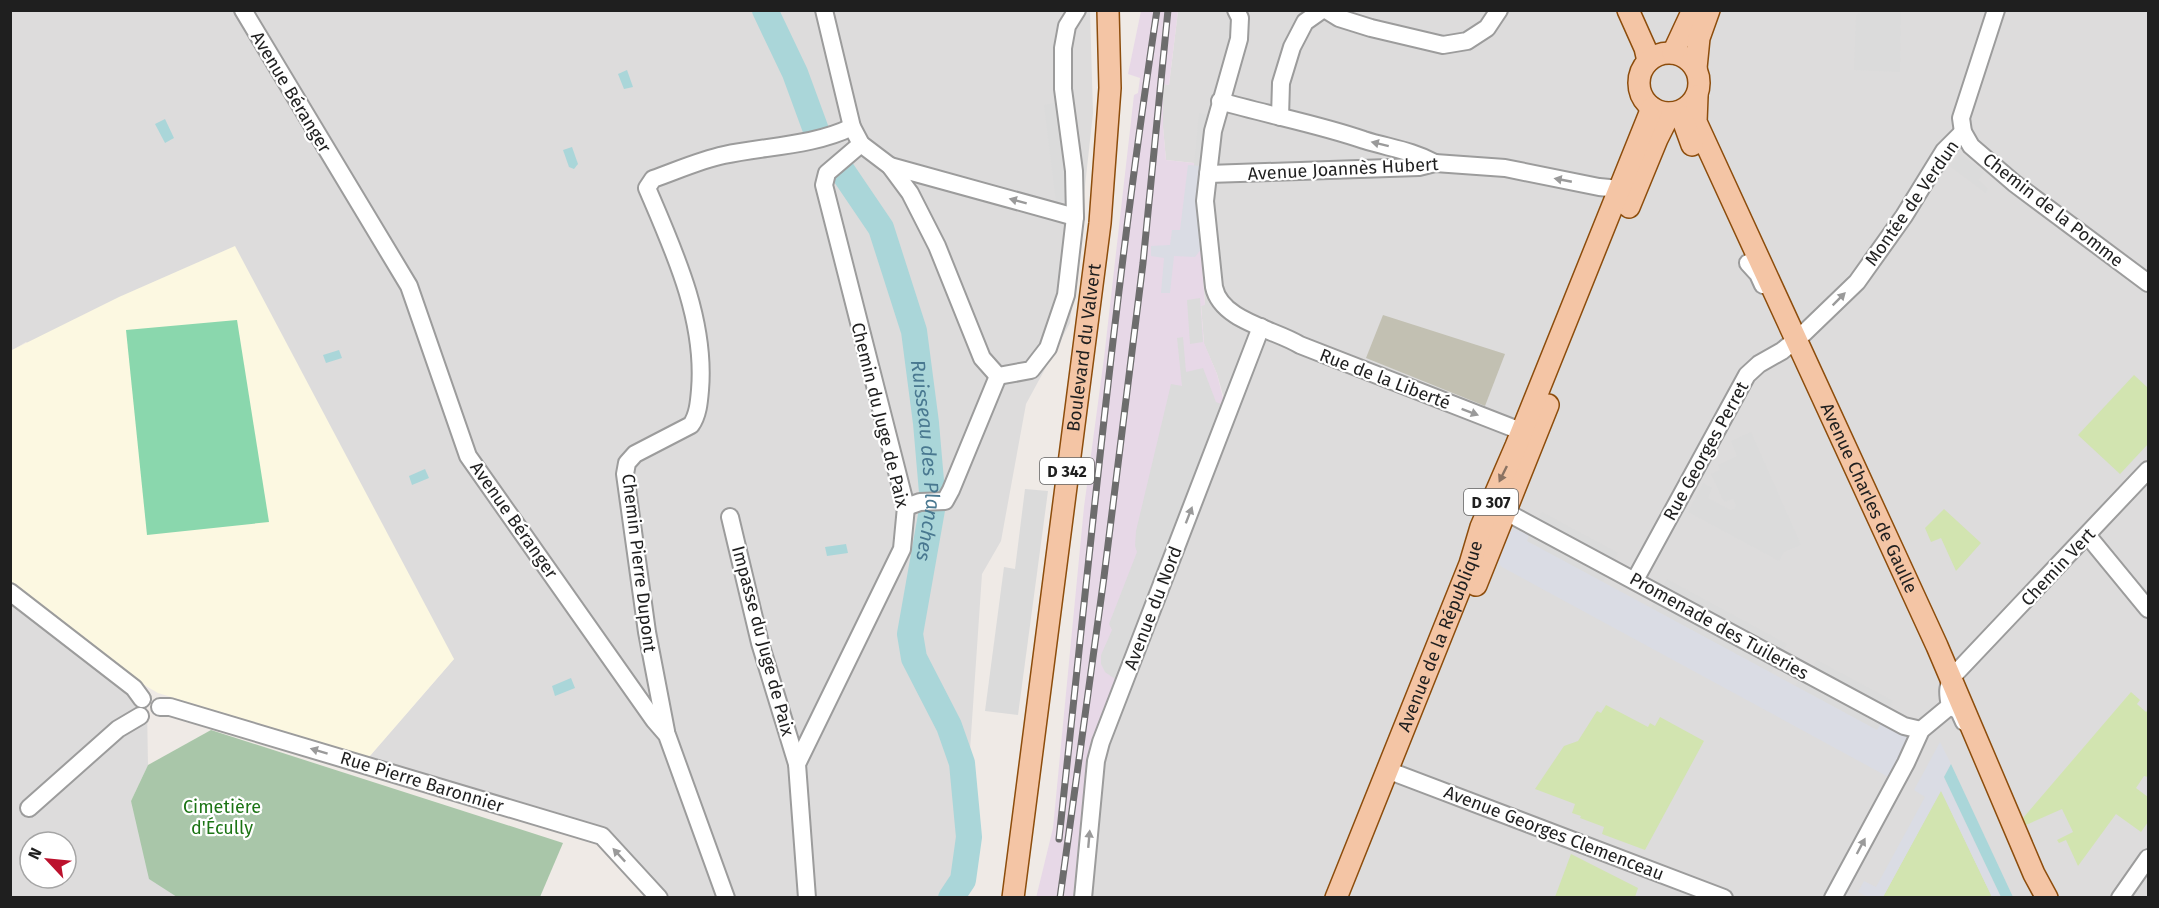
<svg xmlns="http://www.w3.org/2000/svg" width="2159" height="908" font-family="'Fira Sans',sans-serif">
<rect width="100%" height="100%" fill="#efeae6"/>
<g fill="#dddcdc" fill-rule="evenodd">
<path d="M10,11H235L404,289L465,459L642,712L668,757L720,897H663L604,831L369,757L454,659L26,342L11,351Z"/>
<path d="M254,11H1090L1093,113L1070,323L1026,404L1001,541L982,574L961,882L950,897H728L671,738L472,454L419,291L337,148Z"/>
<path d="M1178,11H2148V897L1073,898L1084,787L1095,741L1226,406L1217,374L1204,344L1201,305L1205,304L1194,163L1166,160L1163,127V100H1160L1161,83L1169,85Z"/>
<path d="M10,602L147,706L148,765L131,801L177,897H11ZM30,842H66V878H30Z"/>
</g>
<path fill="#e7d8e7" d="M1141,11H1178L1169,85L1161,84L1160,99H1163V126L1166,160L1194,163L1205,305L1201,306L1204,343L1217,374L1225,406L1095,741L1084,787L1073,897L1036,898L1053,828L1084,507L1104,358L1134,95L1138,93L1140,78L1128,74Z"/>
<path fill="#fcf8e1" d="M235,246L454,659L369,757L158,693L139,682L11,583L10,351L119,297Z"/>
<path fill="#c2c0b2" d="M1383,315L1505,354L1485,406L1366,358Z"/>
<g fill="#d2e4b0">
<path d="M2134,375L2148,388V444L2120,474L2078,435Z"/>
<path d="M1944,509L1981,543L1956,571L1941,538L1931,542L1925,528Z"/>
<path d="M2131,692L2140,700L2137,704L2146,712L2148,710V777L2144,776L2136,788L2148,797V822L2141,832L2116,814L2078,866L2066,840L2059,843L2057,840L2073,832L2062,809L2026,825L2023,818Z"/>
<path d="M1606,705L1648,727L1650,723L1655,726L1660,717L1704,741L1645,850L1602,834L1604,827L1580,818L1581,816L1572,813L1575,804L1535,789L1564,746L1578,741L1597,711L1601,713Z"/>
<path d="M1941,790L1992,897H1883Z"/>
<path d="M1571,854L1638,888L1635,897H1555Z"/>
</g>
<path fill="#a9c6a9" d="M211,730L563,843L540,897H177L149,879L131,801L148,765Z"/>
<path fill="#8ad7ad" d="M237,320L269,522L147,535L126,330Z"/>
<g fill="#dbdbdb">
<path d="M1868,10L1901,11L1900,72L1854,70L1856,15Z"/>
<path d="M1064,101L1073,199L1056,202L1044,105Z"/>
<path d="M1199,113L1216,116L1208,166H1194Z"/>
<path d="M1960,154L1984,172L1978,180L1988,189L1986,193L1950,166Z"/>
<path d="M1200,298L1203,342L1190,344L1187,300Z"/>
<path d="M1183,337L1186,372L1203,368L1216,402L1226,406L1132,644L1129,643L1115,679L1105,672L1101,664V655L1112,630L1109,624L1137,552L1135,546L1136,531L1171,384L1182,386L1177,338Z"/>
<path d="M1751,432L1801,545L1784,552L1779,561L1688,512L1703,483L1712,488L1708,498L1730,510L1734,509L1736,505L1733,499L1724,502L1711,474L1720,470L1718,465L1737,456L1731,441Z"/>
<path d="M1025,489L1048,491L1018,715L985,711L1004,567L1015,569Z"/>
<path d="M1542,512L1618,553L1603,582L1526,541Z"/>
<path d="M1667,579L1787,644L1771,673L1651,608Z"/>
<path d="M1817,660L1893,701L1877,730L1796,686L1800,677L1812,669Z"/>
</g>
<g fill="#dadce4">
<path d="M1188,165L1202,166V248L1195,257L1174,256L1170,293H1161L1164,258L1151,256V246L1170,245L1172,230H1180Z"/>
<path d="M1509,527L1529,535L1527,541L1877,730L1882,722L1904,733L1910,742L1892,779L1502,567L1493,558Z"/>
<path d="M1940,742L1951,764L1944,777L2001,897H1992L1941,791L1883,897H1868L1858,892L1864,881L1876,887L1925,797L1914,790Z"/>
</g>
<g fill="#aad6d9">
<path d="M627,70L633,87L624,89L618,74Z"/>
<path d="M165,119L174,138L165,143L155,124Z"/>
<path d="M572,147L578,164L574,169L569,167L563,150Z"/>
<path d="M339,350L342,358L326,363L323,355Z"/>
<path d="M425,469L429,478L412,485L409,476Z"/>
<path d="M846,544L848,553L827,556L825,547Z"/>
<path d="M571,678L575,688L555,696L552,686Z"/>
<path d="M1951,764L2013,897H2001L1944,777Z"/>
</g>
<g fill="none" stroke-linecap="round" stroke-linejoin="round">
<g stroke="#aad6d9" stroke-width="26">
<path d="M765,10L795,73L817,133"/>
<path id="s1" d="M841,169L881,228L914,331L926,423L933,504L910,634L914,658L949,726L962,763L969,837L963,880L951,898"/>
</g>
<defs>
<g id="minor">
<path d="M243,10L409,286L468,456L654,720L667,735L726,898"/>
<path d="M824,10L852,127L861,144L890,166L910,193L937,246L982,358L998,376L1031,370L1048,348L1066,295L1075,217L1074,171L1063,89V48L1067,26L1077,10"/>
<path d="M1236,10L1240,18L1239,39L1213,131L1205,201L1214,287C1221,321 1274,329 1300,345L1531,435"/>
<path d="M1326,10L1339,18L1371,28L1443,45L1467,41L1487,28L1499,10"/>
<path d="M1996,10L1961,118L1963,132L1971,146L2014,183L2148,283"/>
<path d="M1220,101C1268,115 1318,124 1364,140C1389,148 1411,150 1435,163"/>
<path d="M1280,117L1281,83L1292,47L1305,22L1322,10"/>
<path d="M890,166L1075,217"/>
<path d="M1208,174L1419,167L1435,163L1505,168L1599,187L1620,189"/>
<path d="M1748,263L1758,274L1763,285"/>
<path d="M1495,506L1904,726L1921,730"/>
<path d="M906,507L920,502L945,501L951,490L998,376"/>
<path d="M730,517L760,643L797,764"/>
<path d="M2088,536L2148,609"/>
<path d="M1635,580L1747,375L1759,364L1782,351L1803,334L1857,282L1904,216L1944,151L1963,132"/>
<path d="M10,592L134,688L142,699"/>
<path d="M160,707H170L602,836L659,898"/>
<path d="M1964,722L1959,711L1950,706C1947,692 1947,685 1955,674L2148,470"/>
<path d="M666,731L647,632L625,474L627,463L635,454L691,425C698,415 699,402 700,390C706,320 674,251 647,188L653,179C676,171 700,160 724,155C766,146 813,146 852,127"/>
<path d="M1387,770L1724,898"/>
<path d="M29,808L118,729L140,716"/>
<path d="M807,898L797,764L902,549L906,507L824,185L827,173L861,144"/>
<path d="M1083,898L1096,761L1101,742L1261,327"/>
<path d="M1833,898L1906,763L1921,730L1950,706"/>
<path d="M2120,898L2148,858"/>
</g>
<g id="major">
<path d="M1628,10L1645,48L1648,61"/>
<circle cx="1669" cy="83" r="30"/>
<path d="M1673,53L1693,10"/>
<path d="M1696,68L1699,38L1709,10"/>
<path id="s2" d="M1697,96L1696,122L1937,646L2034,874L2047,898"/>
<path d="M1676,113L1684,123L1692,145"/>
<path d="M1629,207L1657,139L1670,113"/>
<path d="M1476,585L1548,405"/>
<path id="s3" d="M1013,898L1100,223L1110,88L1108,10"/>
<path id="s4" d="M1336,898L1470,564L1481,527L1516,446L1652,108"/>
</g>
</defs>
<use href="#minor" stroke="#9c9c9c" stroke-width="20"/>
<use href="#major" stroke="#8d4d0c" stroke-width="24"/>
<use href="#minor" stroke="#fff" stroke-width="16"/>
<use href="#major" stroke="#f4c5a5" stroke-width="21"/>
<defs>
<g id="rail">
<path d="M1059,839C1089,562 1115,286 1157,10"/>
<path d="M1060,898L1104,577L1143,263L1168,10"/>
</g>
</defs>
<use href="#rail" stroke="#6d6d6d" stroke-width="7"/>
<use href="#rail" stroke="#fff" stroke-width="4.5" stroke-dasharray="14" stroke-linecap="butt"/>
</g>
<defs><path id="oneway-solid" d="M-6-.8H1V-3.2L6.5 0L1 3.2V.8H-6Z" transform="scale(1.5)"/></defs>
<g fill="#9a9a9a">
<use href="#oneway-solid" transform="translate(1380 144) rotate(-166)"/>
<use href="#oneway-solid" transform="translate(1563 180) rotate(-169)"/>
<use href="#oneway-solid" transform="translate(1018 201) rotate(-165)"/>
<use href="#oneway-solid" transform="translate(1839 299) rotate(-45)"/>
<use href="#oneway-solid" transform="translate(1470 412) rotate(21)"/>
<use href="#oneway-solid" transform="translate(1189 515) rotate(-69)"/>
<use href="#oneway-solid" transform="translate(319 751) rotate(-163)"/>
<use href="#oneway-solid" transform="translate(1089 839) rotate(-85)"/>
<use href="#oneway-solid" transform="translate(1861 846) rotate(-62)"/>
<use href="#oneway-solid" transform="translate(619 855) rotate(-133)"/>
</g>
<use fill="#8a7262" href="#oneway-solid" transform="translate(1503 474) rotate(116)"/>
<g text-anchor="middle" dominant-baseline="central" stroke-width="4.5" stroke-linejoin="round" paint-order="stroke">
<g fill="#fff" stroke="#626262" stroke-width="1.5">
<rect x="1040" y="458" width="54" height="26" rx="4.5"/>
<rect x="1464" y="489" width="54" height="26" rx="4.5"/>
</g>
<g font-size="16" font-weight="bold" fill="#1f1f1f">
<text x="1067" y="471">D 342</text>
<text x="1491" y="502">D 307</text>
</g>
<g font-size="18" fill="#1f1f1f" stroke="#fff">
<text transform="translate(291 92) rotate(59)">Avenue Béranger</text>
<text transform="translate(1343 169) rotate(-3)">Avenue Joannès Hubert</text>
<text transform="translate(1912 203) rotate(-55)">Montée de Verdun</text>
<text transform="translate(2053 210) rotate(38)">Chemin de la Pomme</text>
<text stroke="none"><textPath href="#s3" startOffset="555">Boulevard du Valvert</textPath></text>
<text transform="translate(1385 379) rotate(21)">Rue de la Liberté</text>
<text transform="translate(880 415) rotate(76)">Chemin du Juge de Paix</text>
<text transform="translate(1706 451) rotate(-61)">Rue Georges Perret</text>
<text stroke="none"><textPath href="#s2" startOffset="440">Avenue Charles de Gaulle</textPath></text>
<text transform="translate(514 520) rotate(55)">Avenue Béranger</text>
<text transform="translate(639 563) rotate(83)">Chemin Pierre Dupont</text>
<text transform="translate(2058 567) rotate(-47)">Chemin Vert</text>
<text transform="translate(1153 608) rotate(-69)">Avenue du Nord</text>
<text transform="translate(1719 626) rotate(29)">Promenade des Tuileries</text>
<text stroke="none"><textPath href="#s4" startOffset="282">Avenue de la République</textPath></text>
<text transform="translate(763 641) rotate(75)">Impasse du Juge de Paix</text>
<text transform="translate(422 782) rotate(17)">Rue Pierre Baronnier</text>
<text transform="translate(1554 833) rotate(21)">Avenue Georges Clemenceau</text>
</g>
<g font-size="18" fill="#1c7415" stroke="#fff">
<text x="222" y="807">Cimetière<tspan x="222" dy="21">d'Écully</tspan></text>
</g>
<g font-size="20" font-style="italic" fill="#497890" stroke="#fff">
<text stroke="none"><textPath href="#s1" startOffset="310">Ruisseau des Planches</textPath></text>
</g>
</g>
<rect width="2159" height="908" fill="none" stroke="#1f1f1f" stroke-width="24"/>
<g transform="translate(48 860) rotate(296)"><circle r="28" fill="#ffffff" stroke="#a5a5a5" stroke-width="1.5"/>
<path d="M0-4.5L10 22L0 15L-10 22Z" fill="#bc112d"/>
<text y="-9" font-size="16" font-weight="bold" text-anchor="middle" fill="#1f1f1f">N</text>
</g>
</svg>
